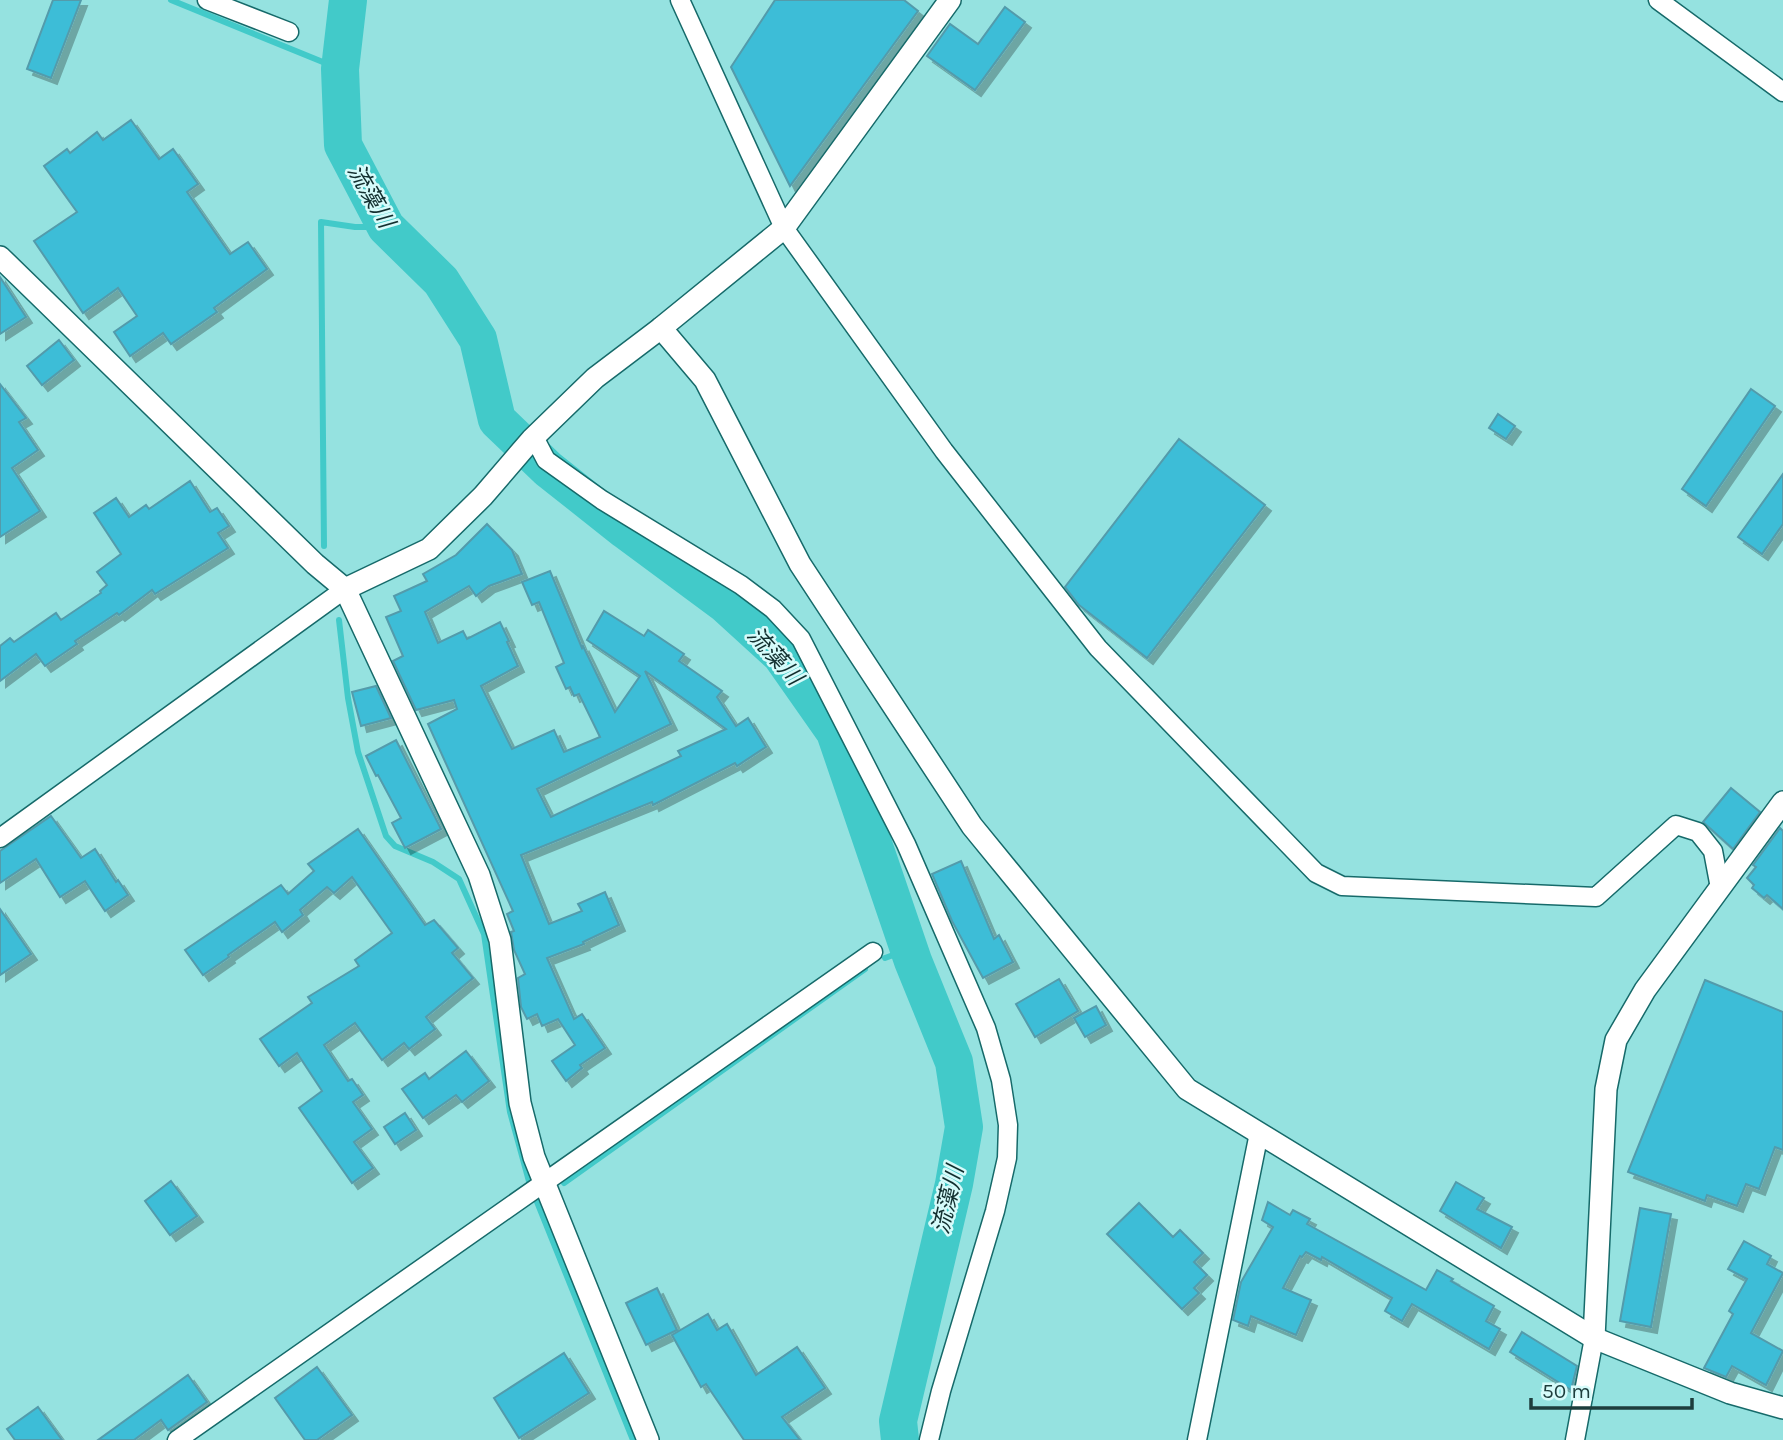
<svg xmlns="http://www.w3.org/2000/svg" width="1783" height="1440" font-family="Karla,'Noto Sans JP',sans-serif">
<defs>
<filter id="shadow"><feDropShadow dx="6" dy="6" stdDeviation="0" flood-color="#0004"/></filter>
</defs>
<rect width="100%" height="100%" fill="#95e2e0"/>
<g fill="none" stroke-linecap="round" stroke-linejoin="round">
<g stroke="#42cac9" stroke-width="6">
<path d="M171,0L340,69"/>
<path d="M324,546L321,222L355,227H386"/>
<path d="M339,620L348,698L358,752L386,836L395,846L433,862L459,879L484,934L510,1112L530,1185"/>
<path d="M885,958L896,954L913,961"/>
<path d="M564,1183L865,969"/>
<path d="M537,1202L633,1440"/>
</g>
<path stroke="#42cac9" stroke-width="38" d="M348,0L340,69L343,145L386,227L441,281L478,339L497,420L548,469L625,530L725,604L781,655L835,732L913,961L954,1062L964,1127L954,1184L898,1421L900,1440"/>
</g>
<g fill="#3dbdd7" stroke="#539bab" stroke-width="2" fill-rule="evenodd" filter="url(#shadow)">
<path d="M53,0H81L51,78L27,69Z"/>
<path d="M775,0H904L918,11L790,186L731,67Z"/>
<path d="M1005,7L1025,22L975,90L927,56L950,24L978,44Z"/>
<path d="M131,120L159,159L173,149L198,184L187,192L230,254L248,242L267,269L214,308L217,312L171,344L163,333L130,356L114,332L137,316L118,288L83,313L34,241L77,212L44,166L67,149L70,153L97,132L103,140Z"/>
<path d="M0,277L26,317L0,334Z"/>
<path d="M59,340L74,360L42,385L27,366Z"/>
<path d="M0,384L26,418L19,422L38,450L12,468L40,511L0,537Z"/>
<path d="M1751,389L1775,406L1706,506L1682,489Z"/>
<path d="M1498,414L1515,426L1506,439L1489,428Z"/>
<path d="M1179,439L1265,505L1147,658L1079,605L1065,587Z"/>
<path d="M1783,474V524L1762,554L1738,537Z"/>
<path d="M190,481L210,512L217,508L229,526L218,533L228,548L155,594L152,590L119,615L117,613L75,641L77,644L45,666L36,654L0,681V646L10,638L14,642L56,613L61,620L101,593L100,591L107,585L97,572L121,554L94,513L116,498L129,517L146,505L149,509Z"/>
<path d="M487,524L512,550L522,574L489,586L476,596L469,586L425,612L438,643L463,631L467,639L500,622L509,641L507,642L518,666L481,686L512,749L554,730L564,752L600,737L579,694L574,696L570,687L566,689L556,667L564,663L539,602L532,605L522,582L550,571L582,648L583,646L615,712L640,676L587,640L604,611L644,636L648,630L684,654L679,661L722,691L717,697L736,726L748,718L766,747L737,766L735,763L653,805L652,802L521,855L549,924L582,911L578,904L605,892L619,925L583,942L584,944L547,958L574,1019L582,1014L605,1048L580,1065L582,1068L566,1081L552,1061L575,1045L558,1019L542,1026L537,1014L527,1019L521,1007L518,978L525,974L514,950L511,932L514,931L507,914L513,911L428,724L457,709L454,700L416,710L393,661L403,656L386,617L401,611L394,596L427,581L423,574L456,555ZM645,671L726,729L678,751L681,756L551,817L537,789L671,724Z"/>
<path d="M376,686L391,718L361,726L352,692Z"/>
<path d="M396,740L441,829L405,848L392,823L401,818L378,775L376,776L366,756Z"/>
<path d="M1731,788L1760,812L1733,849L1703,822Z"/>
<path d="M51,816L81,858L95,849L116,882L118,880L128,895L105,911L85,881L60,897L36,859L0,883V851Z"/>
<path d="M1780,828L1783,831V909L1767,895L1764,898L1752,888L1754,885L1747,878L1756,867L1753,865Z"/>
<path d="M358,829L425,925L434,920L458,948L452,953L473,978L426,1017L435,1029L409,1049L404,1043L382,1060L355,1023L324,1045L348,1081L352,1079L363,1095L353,1102L372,1129L354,1142L373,1168L352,1183L299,1108L322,1091L297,1053L279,1066L260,1039L312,1003L308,997L359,966L355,960L392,933L352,877L334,893L327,887L300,910L303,915L282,932L275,922L228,955L229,957L203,975L185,950L281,885L288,894L314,871L308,864Z"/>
<path d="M961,861L994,939L999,935L1013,962L983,978L952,921L932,874Z"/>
<path d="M0,909L31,954L0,975Z"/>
<path d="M1059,979L1078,1011L1035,1037L1016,1004Z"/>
<path d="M1705,980L1783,1012V1150L1775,1147L1759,1189L1746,1184L1737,1206L1707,1195L1705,1201L1628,1172Z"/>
<path d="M1096,1006L1106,1025L1085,1037L1074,1018Z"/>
<path d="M466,1051L489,1081L462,1102L456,1095L423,1118L402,1089L425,1073L429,1079Z"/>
<path d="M405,1113L416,1130L395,1144L384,1127Z"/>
<path d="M171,1181L197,1216L170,1235L145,1201Z"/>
<path d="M1456,1182L1484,1198L1477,1209L1512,1227L1501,1248L1440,1211Z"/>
<path d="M1268,1202L1290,1215L1293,1210L1310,1219L1307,1224L1426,1290L1437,1270L1453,1279L1451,1281L1494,1306L1486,1321L1500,1329L1489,1349L1412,1304L1402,1321L1385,1311L1392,1298L1322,1257L1321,1260L1306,1252L1302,1257L1300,1256L1283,1288L1311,1300L1296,1335L1251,1316L1248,1326L1233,1320L1241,1282L1273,1227L1262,1220Z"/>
<path d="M1139,1203L1173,1237L1180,1230L1203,1253L1194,1262L1207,1275L1194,1288L1199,1293L1182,1309L1107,1234Z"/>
<path d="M1640,1208L1671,1214L1651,1327L1620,1321Z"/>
<path d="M1744,1241L1771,1256L1767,1264L1783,1273L1751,1333L1783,1351L1766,1385L1732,1366L1726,1377L1704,1368L1733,1314L1729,1311L1747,1279L1728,1269Z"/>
<path d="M657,1288L677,1330L646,1345L626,1303Z"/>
<path d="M708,1314L717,1330L727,1324L756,1375L797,1347L825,1388L782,1417L800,1440H744L706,1384L701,1387L672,1335Z"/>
<path d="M1522,1332L1577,1366L1571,1390L1510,1352Z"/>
<path d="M564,1353L589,1393L519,1438L494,1398Z"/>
<path d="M317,1367L352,1415L317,1440H305L275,1398Z"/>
<path d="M188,1375L207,1402L168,1430L161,1420L134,1440H98Z"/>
<path d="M38,1407L62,1440H15L7,1429Z"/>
</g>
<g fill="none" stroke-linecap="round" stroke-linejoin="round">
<defs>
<g id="minor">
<path d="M207,0L289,32"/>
<path d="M680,0L784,228L944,451L1098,648L1316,873L1342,886L1596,897L1676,825L1698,832L1713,851L1720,888"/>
<path d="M1658,0L1783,92"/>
<path d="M534,437L546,460L602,500L741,585L773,609L801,639L906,844L986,1028L1001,1080L1008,1125L1007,1158L995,1211L941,1391L929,1440"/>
<path d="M0,838L345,589"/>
<path d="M177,1440L873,952"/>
<path d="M1197,1440L1259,1133"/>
<path d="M1575,1440L1594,1338"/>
</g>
<g id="tertiary">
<path d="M0,257L315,564L345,589L479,875L500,940L520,1103L534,1157L648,1440"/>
<path d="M661,328L705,380L800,564L972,826L1187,1089L1594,1338L1730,1393L1783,1408"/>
<path d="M345,589L429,549L483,496L532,439L595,378L661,328L784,228L950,0"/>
<path d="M1594,1338L1606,1089L1616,1040L1645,990L1783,802"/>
</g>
</defs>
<use href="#minor" stroke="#166a6a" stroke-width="21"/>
<use href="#tertiary" stroke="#166a6a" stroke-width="24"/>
<use href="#minor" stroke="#fff" stroke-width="18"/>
<use href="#tertiary" stroke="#fff" stroke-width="21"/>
</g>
<g text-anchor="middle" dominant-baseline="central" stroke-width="5" stroke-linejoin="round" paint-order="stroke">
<g font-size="23" font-style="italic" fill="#122f2f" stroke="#d6fbfa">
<text transform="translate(371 196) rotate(60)">流藻川</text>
<text transform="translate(775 656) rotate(48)">流藻川</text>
<text transform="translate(948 1200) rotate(-77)">流藻川</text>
</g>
</g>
<path d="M1531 1398v10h161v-10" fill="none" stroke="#1d3d3c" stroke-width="3.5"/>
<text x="1542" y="1398" font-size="21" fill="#1d3d3c" stroke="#d6fbfa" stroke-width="5" paint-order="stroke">50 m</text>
</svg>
